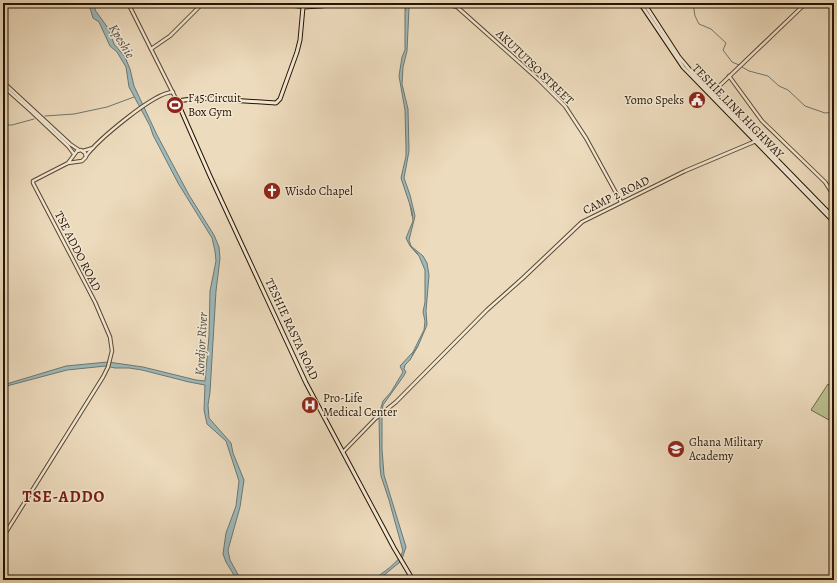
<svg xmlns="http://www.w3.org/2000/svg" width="837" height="583" font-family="Alegreya,serif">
<rect width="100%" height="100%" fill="#eddbbd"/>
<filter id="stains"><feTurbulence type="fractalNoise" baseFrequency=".005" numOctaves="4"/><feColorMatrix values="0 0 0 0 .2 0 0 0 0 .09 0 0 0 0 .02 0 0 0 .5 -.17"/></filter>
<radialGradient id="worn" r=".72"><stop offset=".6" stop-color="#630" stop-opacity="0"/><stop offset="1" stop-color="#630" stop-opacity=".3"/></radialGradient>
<path fill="#bbbf8f" stroke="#706a48" d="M828,384L834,388V412L829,420L811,410Z"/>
<g fill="#9db9bb" stroke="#6d7771">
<path d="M92,3H96L95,10L108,28L114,44L125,57L130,69L134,86L157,135L189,195L214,235L219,247L220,258L216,291L210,392L208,405L209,418L231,443L233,453L244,480L240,507L228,550L230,560L241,580H237L226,562L223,554L226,533L236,506L239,481L226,441L207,424L204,410L205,385L189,382L142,370L129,368H115L106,366L67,370L3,387V385L66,366L108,362L143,367L196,380L205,381L209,336L210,291L216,261L215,251L212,238L178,183L153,135L150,126L129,87L126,67L117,52L110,46L99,22L93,18L90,8Z"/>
<path d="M405,3H407L409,8L407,51L403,67L402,84L408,109L409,151L404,178L410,195L415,216L409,240L411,246L423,256L427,263L429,275L426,311L427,325L418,346L410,360L405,365L404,369L406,372L403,377L383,405L382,411L379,414L383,401L391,392L403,372L400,366L413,352L424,330L425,321L423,312L425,302V270L419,256L410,246L406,238L413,221L412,211L401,178L406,156V147L405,110L399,76L402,57L405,50Z"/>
<path d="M382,414V449L384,475L406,547L402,559L400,562L378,580H373C383,572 398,564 403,551L389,500L381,476L380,467L379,416Z"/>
</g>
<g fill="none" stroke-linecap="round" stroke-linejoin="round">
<g stroke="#6d7771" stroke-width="1">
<path d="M693,3L695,16L699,24L711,29L726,43L723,50L732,62L739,65"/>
<path d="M405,4L406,10"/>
<path d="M742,67L749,71L768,76L779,86L788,90L805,106L825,113L834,112"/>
<path d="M45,116L74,114L107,107L134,97"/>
<path d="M3,125H12L34,119"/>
<path d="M410,205L412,216"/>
<path d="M410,246L418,254"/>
<path d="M412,355L418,346"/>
</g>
<defs>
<g id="tertiary">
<path d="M128,3L177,101"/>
<path d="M276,3L303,7"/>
<path d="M456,6L538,79L565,106L586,138L621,202"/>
<path d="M151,49L170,36L203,3"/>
<path d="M729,76L762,121L825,182L834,196"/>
<path d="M3,82L70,144L79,150"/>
<path d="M3,86L31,111L68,146L74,154"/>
<path d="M711,94L806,3"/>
<path d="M83,151L93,148"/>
<path d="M86,156C97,141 154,92 173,92"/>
<path d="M343,452L376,418L396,402L487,310L523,278L582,222L685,171L756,141"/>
<path d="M3,537L103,377L108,367L112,351L110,337L95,302L33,183V181L68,163L82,161L86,157L85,153L81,150L77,151L68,163"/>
</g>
<g id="secondary">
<path d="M353,3L320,6L303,7L300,40L297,52L280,99L276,103L199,98L177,101L210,176L306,383L394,548L413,580"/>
<path d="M395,3L438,4L456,6L457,3"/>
<path d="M640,3L683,67L834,222"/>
<path d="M644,3L679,57L695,76L834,218"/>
</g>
</defs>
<use href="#tertiary" stroke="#574630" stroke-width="4.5"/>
<use href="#secondary" stroke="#251401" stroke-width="5"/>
<use href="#tertiary" stroke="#f3e8d4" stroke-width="2.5"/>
<use href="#secondary" stroke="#f3e8d4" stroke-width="3"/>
</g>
<defs>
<symbol id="civic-disc" viewBox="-11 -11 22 22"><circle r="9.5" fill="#8f2418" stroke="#f3e8d4"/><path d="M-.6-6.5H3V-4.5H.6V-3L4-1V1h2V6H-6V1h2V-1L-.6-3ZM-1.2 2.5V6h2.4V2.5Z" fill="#fff"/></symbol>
<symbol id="stadium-disc" viewBox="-11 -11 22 22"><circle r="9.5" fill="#8f2418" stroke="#f3e8d4"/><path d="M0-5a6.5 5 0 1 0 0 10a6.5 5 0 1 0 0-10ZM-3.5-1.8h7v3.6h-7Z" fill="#fff"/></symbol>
<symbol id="church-disc" viewBox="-11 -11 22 22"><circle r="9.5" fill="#8f2418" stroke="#f3e8d4"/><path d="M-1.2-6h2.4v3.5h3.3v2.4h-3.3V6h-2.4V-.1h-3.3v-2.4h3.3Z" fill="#fff"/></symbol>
<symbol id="hospital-disc" viewBox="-11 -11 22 22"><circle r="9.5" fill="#8f2418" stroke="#f3e8d4"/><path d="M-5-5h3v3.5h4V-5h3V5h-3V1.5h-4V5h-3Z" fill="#fff"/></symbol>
<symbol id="school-disc" viewBox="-11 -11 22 22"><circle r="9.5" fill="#8f2418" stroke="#f3e8d4"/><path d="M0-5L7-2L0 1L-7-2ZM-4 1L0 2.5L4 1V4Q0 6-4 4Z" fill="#fff"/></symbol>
</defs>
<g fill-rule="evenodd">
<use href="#civic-disc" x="687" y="90" width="20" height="20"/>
<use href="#stadium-disc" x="165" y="95" width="20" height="20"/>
<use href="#church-disc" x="262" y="181" width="20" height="20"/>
<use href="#hospital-disc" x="300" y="395" width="20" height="20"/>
<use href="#school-disc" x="666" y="439" width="20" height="20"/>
</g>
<g text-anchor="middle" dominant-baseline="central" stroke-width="3" stroke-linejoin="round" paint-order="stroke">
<g font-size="12" fill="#251401" stroke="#f3e8d4">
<text transform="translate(535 67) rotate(44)">AKUTUTSO STREET</text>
<text transform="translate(738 111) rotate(46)">TESHIE LINK HIGHWAY</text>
<text transform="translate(616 195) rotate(-26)">CAMP 2 ROAD</text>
<text transform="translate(78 251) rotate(63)">TSE ADDO ROAD</text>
<text transform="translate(292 329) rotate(65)">TESHIE RASTA ROAD</text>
</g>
<g font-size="12" fill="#251401" stroke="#f3e8d4" text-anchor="start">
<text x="188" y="98">F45 Circuit<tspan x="188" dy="14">Box Gym</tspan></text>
<text x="684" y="100" text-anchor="end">Yomo Speks</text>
<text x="285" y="191">Wisdo Chapel</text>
<text x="323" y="398">Pro-Life<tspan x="323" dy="14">Medical Center</tspan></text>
<text x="689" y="442">Ghana Military<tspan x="689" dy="14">Academy</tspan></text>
</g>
<g font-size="13" font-style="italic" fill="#4f4e42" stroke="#f3e8d4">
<text transform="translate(122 41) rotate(59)">Kpeshie</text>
<text transform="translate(201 344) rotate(-87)">Kordjor River</text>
</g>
<g font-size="16" font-weight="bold" letter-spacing="1" fill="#7a1f14" stroke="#f3e8d4">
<text x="64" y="497">TSE-ADDO</text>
</g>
</g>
<rect width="837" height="583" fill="none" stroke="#eddbbd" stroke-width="16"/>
<rect x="4" y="4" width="829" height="575" fill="none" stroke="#251401" stroke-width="2"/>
<rect x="8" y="8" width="821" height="567" fill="none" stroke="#251401"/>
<rect width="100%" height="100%" filter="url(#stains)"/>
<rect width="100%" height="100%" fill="url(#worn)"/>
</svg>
